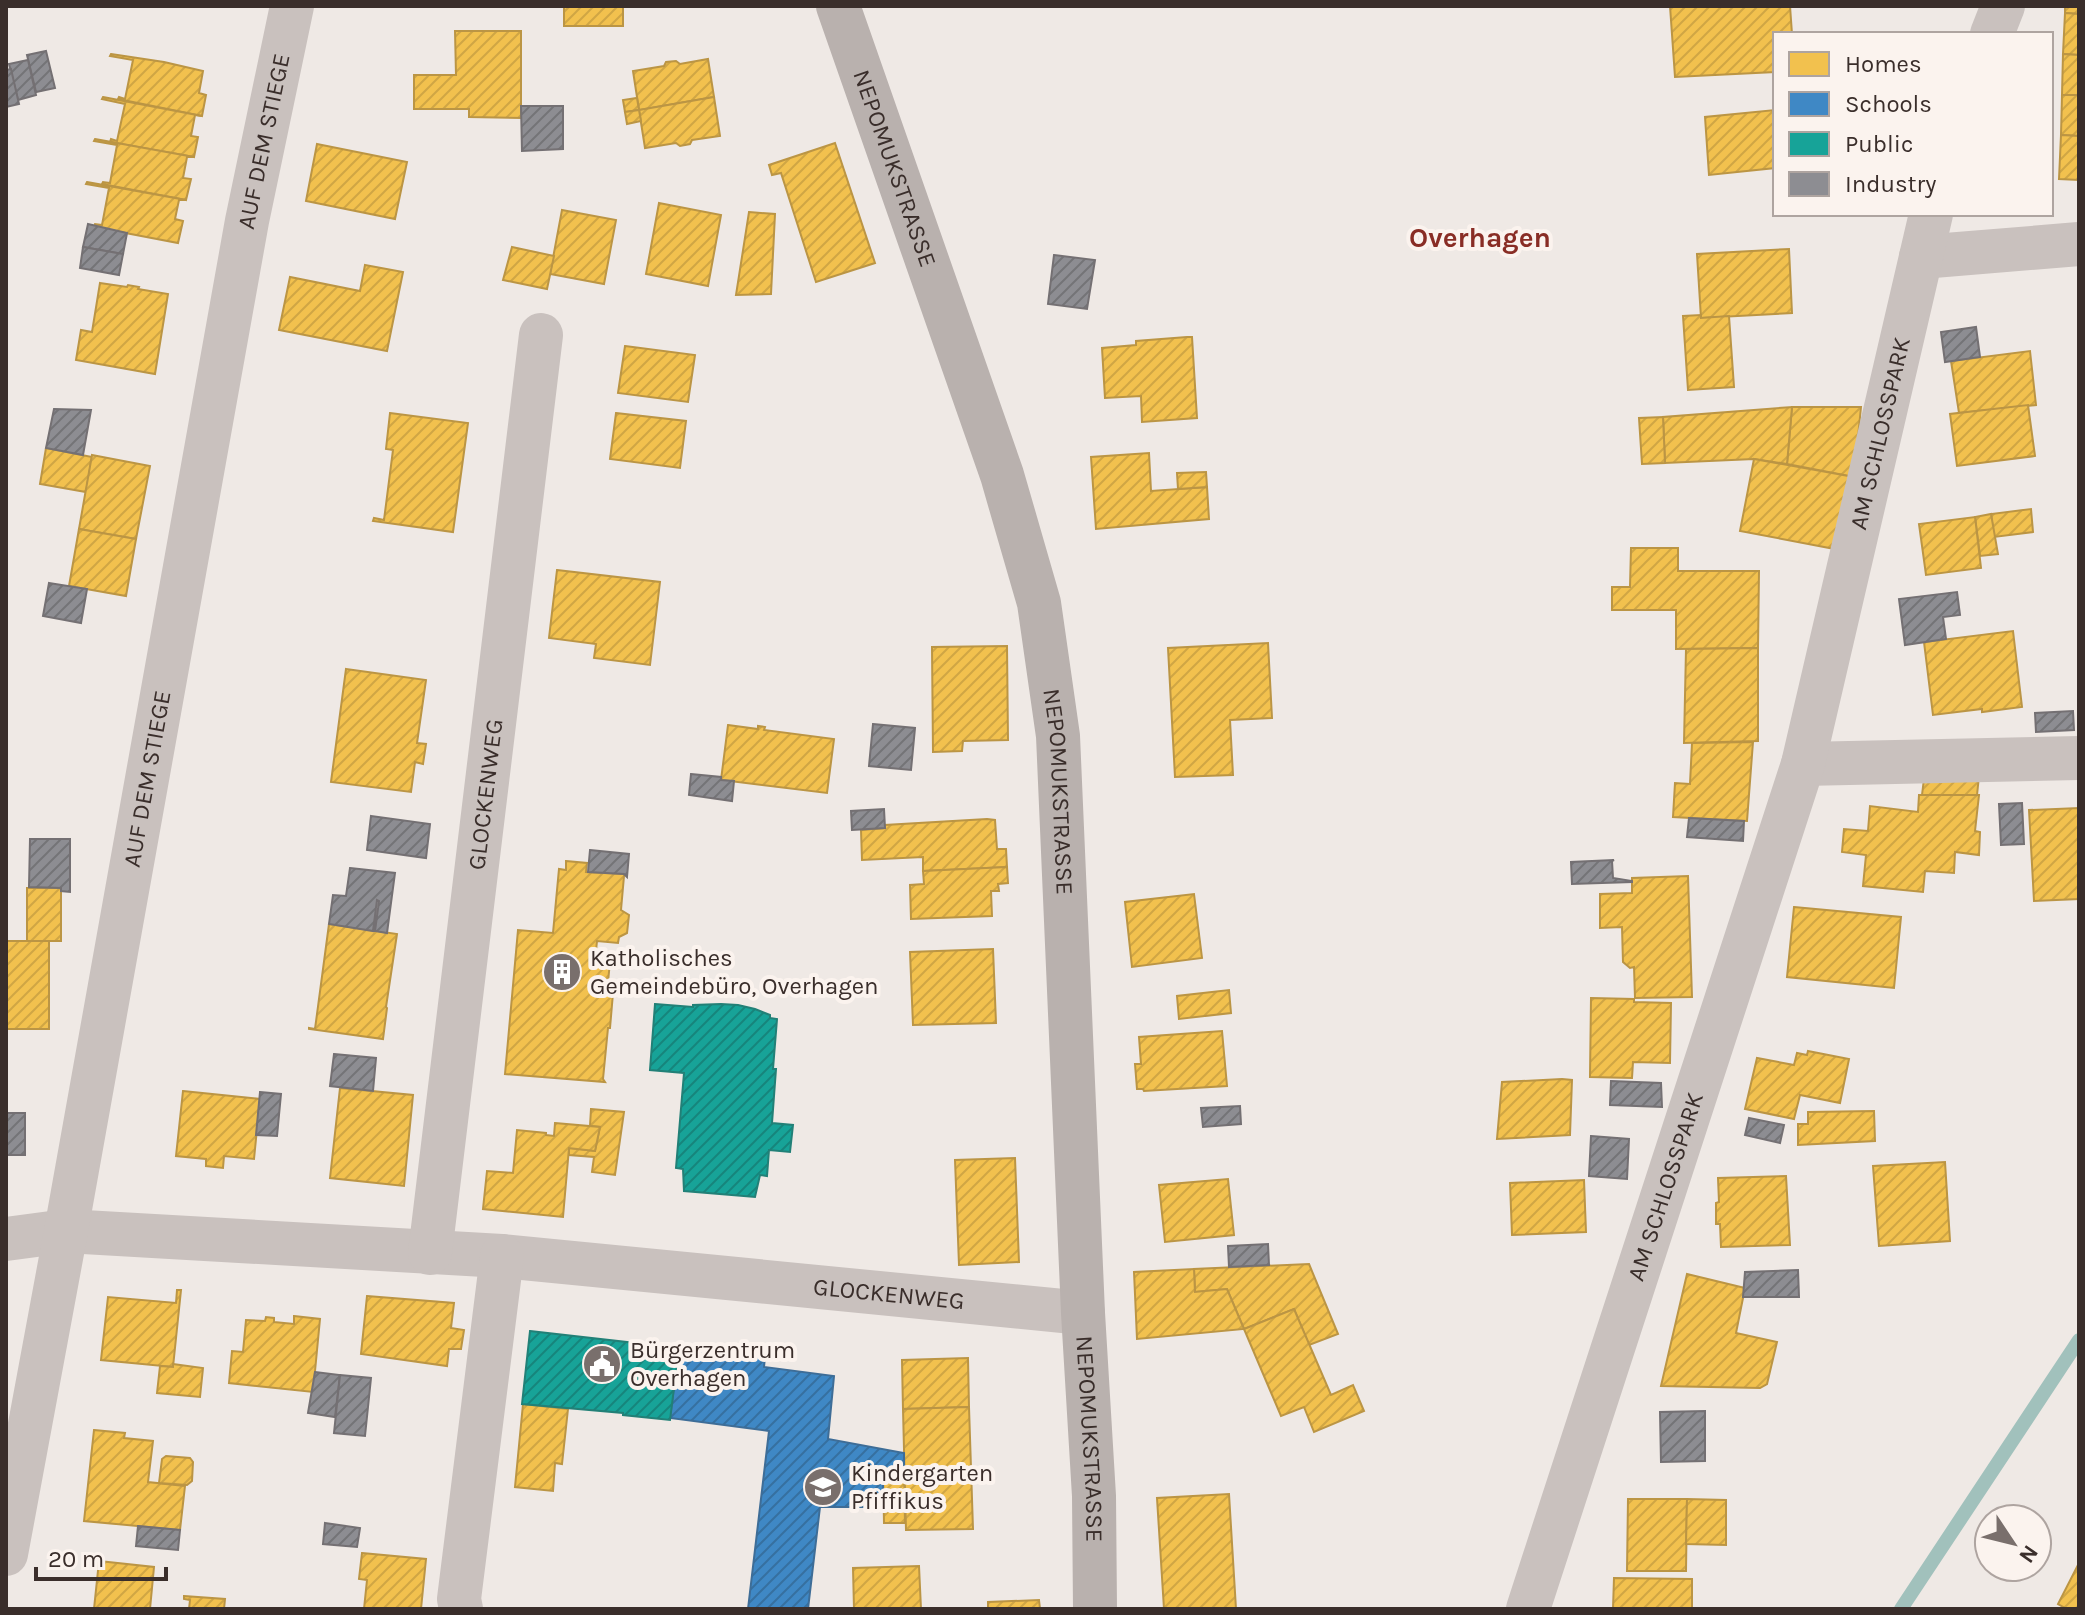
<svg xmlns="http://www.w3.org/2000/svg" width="2085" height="1615" font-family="Karla,sans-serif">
<defs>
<pattern id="homes-hatch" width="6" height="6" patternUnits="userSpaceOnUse" patternTransform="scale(2)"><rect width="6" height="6" fill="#f2c14e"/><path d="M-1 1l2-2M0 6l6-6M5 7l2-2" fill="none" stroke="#d0a644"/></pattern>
<pattern id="schools-hatch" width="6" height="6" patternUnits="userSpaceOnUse" patternTransform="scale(2)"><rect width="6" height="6" fill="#3f88c5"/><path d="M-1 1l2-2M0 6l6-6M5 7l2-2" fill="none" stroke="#3670a0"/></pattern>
<pattern id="public-hatch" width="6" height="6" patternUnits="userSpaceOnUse" patternTransform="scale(2)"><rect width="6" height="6" fill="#17a398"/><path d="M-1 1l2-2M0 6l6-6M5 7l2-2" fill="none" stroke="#16857c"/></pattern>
<pattern id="industry-hatch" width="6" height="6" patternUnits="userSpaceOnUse" patternTransform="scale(2)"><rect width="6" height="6" fill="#8d8d92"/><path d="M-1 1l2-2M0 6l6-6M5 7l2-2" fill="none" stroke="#747477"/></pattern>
</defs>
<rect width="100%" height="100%" fill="#efe9e5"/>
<g fill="url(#homes-hatch)" stroke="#bb9544" stroke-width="2">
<rect x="564" y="6" width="59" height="20"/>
<path d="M1670,6H1790L1792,34H1775V72L1675,77Z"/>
<path d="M2065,6H2079V14L2065,13Z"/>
<path d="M2065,13L2079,14V55L2063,54Z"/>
<path d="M455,31H521V118L469,117V109H414V75H456Z"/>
<path d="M111,54L164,62L203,71L199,93L206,95L202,116L118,99L119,97L125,99L133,60L110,56Z"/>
<path d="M2063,54L2079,55V95H2062Z"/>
<path d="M708,59L714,97L639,110L633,71L664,66L666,62L676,61L680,64Z"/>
<path d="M2062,95H2079V136L2061,135Z"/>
<path d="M103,97L202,116L195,115L191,136L198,137L194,157L110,142L111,139L117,141L125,104L102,99Z"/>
<path d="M714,97L720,136L692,140L690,144L680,146L676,143L645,148L639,110Z"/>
<path d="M637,98L639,110L625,112L623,100Z"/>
<path d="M639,110L641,121L627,124L625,112Z"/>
<path d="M1775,110V168L1709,175L1705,117Z"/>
<path d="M2061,135L2079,136V180L2059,179Z"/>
<path d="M95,139L194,157H187L183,178L191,179L186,200L102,184L103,182L110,183L117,145L94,141Z"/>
<path d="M835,143L875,263L816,282L781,173L772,175L769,165Z"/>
<path d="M317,144L407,162L395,219L306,201Z"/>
<path d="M87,182L186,200H179L175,219L183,221L178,243L94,227L95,224L102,225L109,188L86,184Z"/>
<path d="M659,203L721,215L708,286L646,274Z"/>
<path d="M562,210L616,220L604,284L550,274Z"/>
<path d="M749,212L775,214L771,294L736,295Z"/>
<path d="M512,247L554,256L547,289L503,280Z"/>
<path d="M1789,249L1792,313L1701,318L1697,254Z"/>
<path d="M365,265L403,272L387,351L279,330L290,277L360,291Z"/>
<path d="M100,283L127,287L128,285L139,287L138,289L168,294L155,374L76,360L81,330L92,332Z"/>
<path d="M1701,315V318L1729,316L1734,387L1688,390L1683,316Z"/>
<path d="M1187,337H1192L1197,418L1142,422L1141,396L1105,398L1102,348L1136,345V341Z"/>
<path d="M625,346L695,355L688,402L618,393Z"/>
<path d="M2030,351L2036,405L1959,413L1951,361Z"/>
<path d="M2028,405L2035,456L1957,466L1950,414Z"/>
<path d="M1792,407H1861L1854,477L1787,464Z"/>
<path d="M1792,407L1787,464L1754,459L1665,463L1663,417Z"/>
<path d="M390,413L468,423L453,532L373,521L374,518L384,520L393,450L386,449Z"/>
<path d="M616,413L686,421L680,468L610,459Z"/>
<path d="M1663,417L1665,463L1642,464L1639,418Z"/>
<path d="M46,448L92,457L86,492L40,484Z"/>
<path d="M1149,453L1151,491L1207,487L1209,519L1096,529L1091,457Z"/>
<path d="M92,455L150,466L136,539L79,529Z"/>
<path d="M1754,459L1854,477L1840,550L1740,531Z"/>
<path d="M1206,472L1207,487L1178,489L1177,473Z"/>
<path d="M2031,509L2033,532L1994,537L1991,514Z"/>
<path d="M1991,514L1998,554L1980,556L1975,517Z"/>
<path d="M1975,517L1981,568L1926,575L1919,524Z"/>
<path d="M79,529L136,539L126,596L69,586Z"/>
<path d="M1631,548H1678V571H1759L1758,648L1676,649V610H1612V587H1630Z"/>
<path d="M557,570L660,582L650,665L594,658L596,644L549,638Z"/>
<path d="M2013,631L2022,707L1982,712V709L1933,715L1924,642Z"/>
<path d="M1268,643L1272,718L1230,720L1233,775L1175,777L1168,648Z"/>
<path d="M1007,646L1008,740L963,741L962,751L933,752L932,647Z"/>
<path d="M1758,648V741L1684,743L1686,649Z"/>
<path d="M346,669L426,680L417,743L426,744L423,764L415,762L411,792L331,782Z"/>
<path d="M728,725L758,729V726L765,727L764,730L834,739L827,793L721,780Z"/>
<path d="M1753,742L1747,821L1673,817L1675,783L1690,784L1692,743Z"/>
<path d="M1979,776L1977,795H1922L1924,779Z"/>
<path d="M1919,795H1979L1975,831L1980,832L1979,855L1955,852L1954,873L1925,871L1923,892L1863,886L1866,855L1842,852L1844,829L1868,831L1870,806L1918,812Z"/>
<path d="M2079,808V899L2034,901L2029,810Z"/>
<path d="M987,819L995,820L997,849H1006L1007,867L923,871V857L862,860L861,830L885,828V825Z"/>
<path d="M566,861L587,863L586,872L624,874V876L621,910L629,915L627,933L619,937L618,943L597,941L596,951L611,952L607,992L613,993L610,1028H608L603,1079L605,1082L505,1074L518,930L553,933L559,869L566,870Z"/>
<path d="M1007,867L1008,883L998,884L999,891H991L992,916L911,919L910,885L924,884L923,871Z"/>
<path d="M1688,876L1692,997L1635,998L1634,967L1630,968L1623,962L1622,927L1600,928V894L1632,893V878Z"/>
<rect x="27" y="888" width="34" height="53"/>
<path d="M1194,894L1202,958L1132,967L1125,902Z"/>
<path d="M1794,907L1901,917L1894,988L1787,977Z"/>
<path d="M329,924L397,934L386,1007L387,1008L383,1039L309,1029V1028L315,1029Z"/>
<rect x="6" y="941" width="43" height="88"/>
<path d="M993,949L996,1023L913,1025L910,952Z"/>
<path d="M1229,990L1231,1013L1179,1019L1177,996Z"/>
<path d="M1591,998L1634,999V1002L1671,1003L1670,1063L1633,1062L1632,1078L1590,1077Z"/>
<path d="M1222,1031L1227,1086L1144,1091L1143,1089H1137L1135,1064H1141L1139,1037Z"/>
<path d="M1808,1051L1849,1059L1840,1103L1800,1095L1794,1119L1745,1109L1757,1058L1794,1065L1797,1053L1807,1055Z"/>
<path d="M1562,1079L1572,1080L1570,1135L1497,1139L1502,1082Z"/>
<path d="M340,1088L413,1095L404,1186L330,1178Z"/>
<path d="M183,1091L260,1099L254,1159L224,1156L223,1168L206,1166V1159L176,1156Z"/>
<path d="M591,1109L624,1112L615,1175L592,1172L594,1157L569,1155V1148L595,1151L600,1127L590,1126Z"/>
<path d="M1874,1111L1875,1141L1798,1145V1124H1808V1112Z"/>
<path d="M555,1123L600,1127L595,1151L569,1148L563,1217L483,1209L487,1171L513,1173L517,1130L546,1133V1135L554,1136Z"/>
<path d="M1015,1158L1019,1262L959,1265L955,1160Z"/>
<path d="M1945,1162L1950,1241L1879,1246L1873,1166Z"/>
<path d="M1786,1176L1790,1245L1721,1247L1720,1224H1716V1203L1719,1202L1718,1178Z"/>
<path d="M1228,1179L1234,1235L1165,1242L1159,1185Z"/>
<path d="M1584,1180L1586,1232L1512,1235L1510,1183Z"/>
<path d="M1309,1264L1338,1334L1309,1345L1294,1309L1244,1329L1227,1289L1195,1292L1194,1269Z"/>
<path d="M1194,1269L1195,1292L1227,1289L1244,1329L1137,1339L1134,1272Z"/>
<path d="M1687,1274L1745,1288L1736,1333L1777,1342L1767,1384L1760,1388L1661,1386Z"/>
<path d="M177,1290H181L173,1367L101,1360L108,1297L176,1303Z"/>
<path d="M367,1296L454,1303L451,1328L464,1330L461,1349H449L447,1366L361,1354Z"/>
<path d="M1294,1309L1331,1395L1353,1385L1364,1411L1314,1432L1304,1407L1281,1416L1244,1329Z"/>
<path d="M294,1316L320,1319L313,1392L229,1383L232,1351L243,1352L246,1320L265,1321L266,1317L274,1318V1322L294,1324Z"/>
<path d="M968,1358L969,1407L903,1409L902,1360Z"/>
<path d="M173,1364L203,1368L200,1397L157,1393L160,1366L173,1367Z"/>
<path d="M523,1404L568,1409L562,1464L555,1463L553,1491L515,1487Z"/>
<path d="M969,1407L973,1529L906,1530L903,1409Z"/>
<path d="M94,1430L125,1433L124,1438L153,1441L148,1482L185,1486L180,1530L84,1521Z"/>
<path d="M166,1456L190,1458L193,1462L192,1481L187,1485L159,1483L162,1459Z"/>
<path d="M883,1468H904L905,1523H884Z"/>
<path d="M1229,1494L1236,1609H1164L1157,1498Z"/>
<path d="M1628,1499H1687L1686,1571H1627Z"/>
<path d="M1687,1499L1726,1500V1545L1686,1544Z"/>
<path d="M362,1553L426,1559L421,1609H364L367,1580L359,1579Z"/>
<path d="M99,1561L154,1567L150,1609H94Z"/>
<path d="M2079,1563V1609H2067L2058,1604Z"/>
<path d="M919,1566L921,1609H854L853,1568Z"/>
<path d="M1614,1578L1692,1579V1609H1613Z"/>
<path d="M184,1596L225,1599L224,1609H189L190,1600L184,1599Z"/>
<path d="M1039,1600L1040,1609H988V1602Z"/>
</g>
<path fill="url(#schools-hatch)" stroke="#3e6d97" stroke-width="2" d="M679,1348L765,1357L764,1367L834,1376L828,1439L904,1453V1468H883V1507H820L808,1609H748L769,1431L670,1418Z"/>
<g fill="url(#public-hatch)" stroke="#228077" stroke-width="2">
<path d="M655,1004L693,1007V1005L721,1004L738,1005L755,1009L770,1015V1018L777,1019L773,1069H776L772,1123L793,1125L790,1152L769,1150L767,1176L760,1175L755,1197L684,1191L683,1169L676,1168L684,1073L650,1070Z"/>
<path d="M530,1331L679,1348L670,1420L623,1415V1413L522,1404Z"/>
</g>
<g fill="url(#industry-hatch)" stroke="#747073" stroke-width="2">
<path d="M46,51L55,88L36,92L27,55Z"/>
<path d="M28,60L36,95L18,100L9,64Z"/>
<path d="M11,69L19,104L6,107V70Z"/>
<path d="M521,106H563V149L522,151Z"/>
<path d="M88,224L127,233L123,254L83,247Z"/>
<path d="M83,247L123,254L119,275L80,268Z"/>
<path d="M1054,255L1095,260L1087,309L1048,304Z"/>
<path d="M1976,327L1980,357L1945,362L1941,332Z"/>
<path d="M54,409L91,410L83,455L46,448Z"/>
<path d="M49,583L87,589L81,623L43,616Z"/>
<path d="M1957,592L1960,615L1943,617L1946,639L1905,645L1899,599Z"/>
<path d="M2073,711L2074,730L2036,732L2035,713Z"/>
<path d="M873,724L915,728L911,770L869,766Z"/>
<path d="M691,774L721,777V780L734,781L732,801L689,795Z"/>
<path d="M2022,803L2024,844L2001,845L1999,804Z"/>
<path d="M884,809L885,828L852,830L851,811Z"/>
<path d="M371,816L430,824L426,858L367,850Z"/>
<path d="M1689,818L1744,821L1743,841L1687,837Z"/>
<path d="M30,839H70V892L61,891V888L29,887Z"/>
<path d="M590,850L629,854L627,877L624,874L588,872Z"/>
<path d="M1614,860L1612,861L1613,878L1632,881V882L1572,884L1571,862Z"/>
<path d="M350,868L395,873L387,933L375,931L379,901L377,900L373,931L329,924L333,895L346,896Z"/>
<path d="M334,1054L376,1058L373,1091L330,1086Z"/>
<path d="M1611,1081L1661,1083L1662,1107L1610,1105Z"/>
<path d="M260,1092L281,1094L277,1136L256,1135Z"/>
<path d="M1240,1106L1241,1124L1203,1127L1201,1108Z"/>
<rect x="6" y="1113" width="19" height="42"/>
<path d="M1749,1118L1784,1125L1780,1143L1745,1135Z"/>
<path d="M1591,1136L1629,1139L1627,1179L1589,1176Z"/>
<path d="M1268,1244L1269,1265L1229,1267L1228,1246Z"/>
<path d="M1798,1270L1799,1297H1743L1745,1272Z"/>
<path d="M315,1372L340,1375L335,1417L308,1413Z"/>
<path d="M340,1375L371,1378L365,1436L334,1433Z"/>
<path d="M1705,1411V1461L1661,1462L1660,1412Z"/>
<path d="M325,1523L360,1528L357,1547L323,1544Z"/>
<path d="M138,1526L180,1530L178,1550L136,1546Z"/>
</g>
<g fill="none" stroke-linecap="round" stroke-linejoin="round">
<path stroke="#a1c1bc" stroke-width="14" d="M1901,1609L2079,1340"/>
<g stroke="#c9c1be" stroke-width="44">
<path d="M1992,34L2003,6"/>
<path d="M1921,257L2079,244"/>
<path d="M1803,764L2079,758"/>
<path id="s1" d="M6,1239L66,1231L502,1256L1083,1313"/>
<path id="s2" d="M430,1253L541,335"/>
<path id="s3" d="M6,1554L66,1231L247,221L292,6"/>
<path d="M461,1609L459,1599L502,1256"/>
<path id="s4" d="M1528,1609L1803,764L1931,214"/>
</g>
<path stroke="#b9b1ae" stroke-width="44" id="s5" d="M838,6L1002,475L1039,603L1058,736L1083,1313L1094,1496L1095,1609"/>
</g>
<defs>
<symbol id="building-disc" viewBox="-11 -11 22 22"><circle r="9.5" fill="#796f6c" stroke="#fbf3ee"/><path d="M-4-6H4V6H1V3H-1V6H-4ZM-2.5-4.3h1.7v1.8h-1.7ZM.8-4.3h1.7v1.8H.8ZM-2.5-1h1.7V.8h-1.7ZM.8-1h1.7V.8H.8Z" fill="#fff"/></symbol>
<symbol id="civic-disc" viewBox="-11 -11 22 22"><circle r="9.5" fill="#796f6c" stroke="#fbf3ee"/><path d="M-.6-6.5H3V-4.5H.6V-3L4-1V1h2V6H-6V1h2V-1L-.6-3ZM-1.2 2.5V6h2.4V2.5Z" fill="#fff"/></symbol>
<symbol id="school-disc" viewBox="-11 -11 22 22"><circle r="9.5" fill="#796f6c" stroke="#fbf3ee"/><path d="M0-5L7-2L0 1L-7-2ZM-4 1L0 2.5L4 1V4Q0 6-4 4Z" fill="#fff"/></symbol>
</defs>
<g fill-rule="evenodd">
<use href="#building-disc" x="540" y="950" width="44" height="44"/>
<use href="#civic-disc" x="580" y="1342" width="44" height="44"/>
<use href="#school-disc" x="801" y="1465" width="44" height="44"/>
</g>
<g text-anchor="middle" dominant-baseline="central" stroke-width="8" stroke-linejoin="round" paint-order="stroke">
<g font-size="24" fill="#3a2e2b" stroke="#fbf3ee">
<text stroke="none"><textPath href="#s3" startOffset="1436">AUF DEM STIEGE</textPath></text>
<text stroke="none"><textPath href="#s5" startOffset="172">NEPOMUKSTRASSE</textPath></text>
<text stroke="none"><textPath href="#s4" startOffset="1228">AM SCHLOSSPARK</textPath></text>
<text stroke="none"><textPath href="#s3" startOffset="788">AUF DEM STIEGE</textPath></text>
<text stroke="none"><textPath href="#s5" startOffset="820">NEPOMUKSTRASSE</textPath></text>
<text stroke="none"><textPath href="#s2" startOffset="462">GLOCKENWEG</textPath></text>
<text stroke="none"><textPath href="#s4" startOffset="444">AM SCHLOSSPARK</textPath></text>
<text stroke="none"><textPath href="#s1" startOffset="886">GLOCKENWEG</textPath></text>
<text stroke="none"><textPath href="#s5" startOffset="1468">NEPOMUKSTRASSE</textPath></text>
</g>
<g font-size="24" fill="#3a2e2b" stroke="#fbf3ee" text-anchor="start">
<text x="590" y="958">Katholisches<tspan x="590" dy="28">Gemeindebüro, Overhagen</tspan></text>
<text x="630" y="1350">Bürgerzentrum<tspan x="630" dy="28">Overhagen</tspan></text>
<text x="851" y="1473">Kindergarten<tspan x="851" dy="28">Pfiffikus</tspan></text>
</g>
<g font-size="28" font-weight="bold" fill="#892d25" stroke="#fbf3ee">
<text x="1480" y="237">Overhagen</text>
</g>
</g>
<rect width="2085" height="1615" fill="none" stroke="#3a2e2b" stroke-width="16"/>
<rect x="1773" y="32" width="280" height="184" fill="#fbf3ee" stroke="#aea4a0" stroke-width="2"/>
<rect x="1789" y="52" width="40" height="24" fill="#f2c14e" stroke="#aea4a0" stroke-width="2"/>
<text x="1845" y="72" font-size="24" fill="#3a2e2b">Homes</text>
<rect x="1789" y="92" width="40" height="24" fill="#3f88c5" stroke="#aea4a0" stroke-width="2"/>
<text x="1845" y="112" font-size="24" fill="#3a2e2b">Schools</text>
<rect x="1789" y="132" width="40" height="24" fill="#17a398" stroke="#aea4a0" stroke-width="2"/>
<text x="1845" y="152" font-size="24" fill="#3a2e2b">Public</text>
<rect x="1789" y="172" width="40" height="24" fill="#8d8d92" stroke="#aea4a0" stroke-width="2"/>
<text x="1845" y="192" font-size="24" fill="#3a2e2b">Industry</text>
<g transform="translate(2013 1543) rotate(125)"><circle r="38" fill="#fbf3ee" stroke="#aea4a0" stroke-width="2"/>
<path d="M0-6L14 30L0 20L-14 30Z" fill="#796f6c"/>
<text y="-12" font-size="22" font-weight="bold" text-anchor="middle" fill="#3a2e2b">N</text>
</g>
<path d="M36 1567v12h130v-12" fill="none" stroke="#3a2e2b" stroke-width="4"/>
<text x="48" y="1567" font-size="24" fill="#3a2e2b" stroke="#fbf3ee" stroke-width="6" paint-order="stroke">20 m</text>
</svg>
